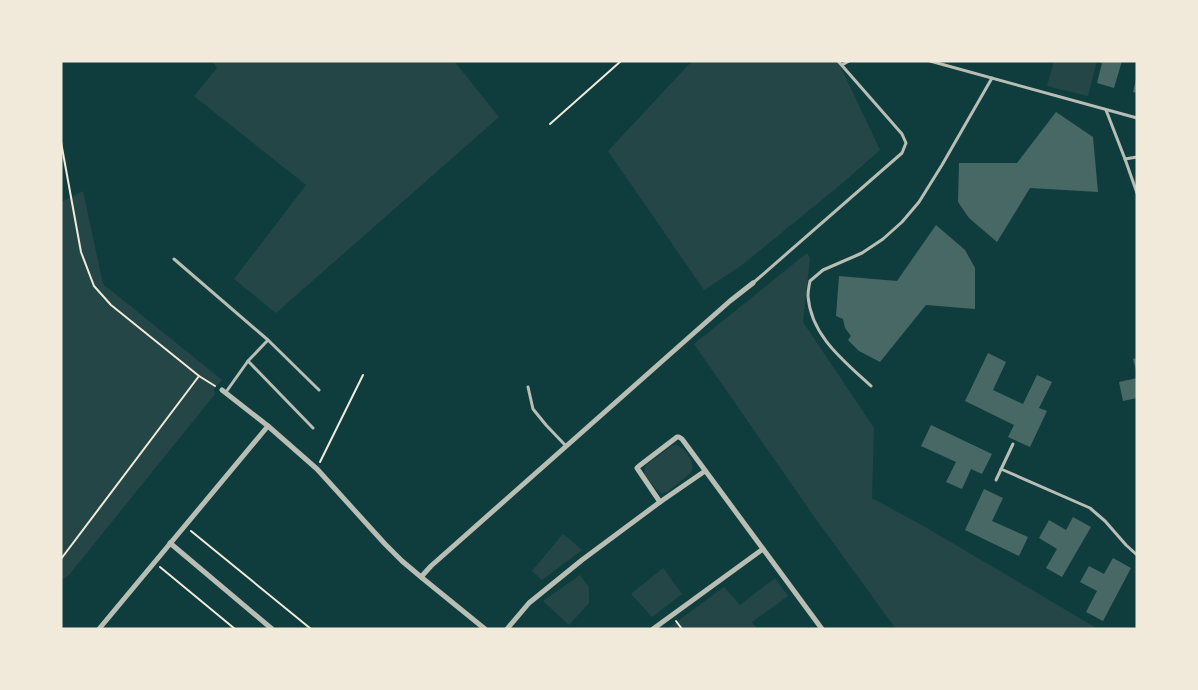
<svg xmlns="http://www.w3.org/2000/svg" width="1198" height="690" font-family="'Roboto Condensed',sans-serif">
<rect width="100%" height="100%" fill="#0f3d3e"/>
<g fill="#244646">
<path d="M212,61H454L499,117L276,313L234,279L306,185L194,96L217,68Z"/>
<path d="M692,61H838L880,150L845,181L742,265L704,290L608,151Z"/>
<path d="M1054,61H1097L1088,96L1047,86Z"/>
<path d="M83,191L103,284L222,380L214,389L215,394L69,575L61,581V202Z"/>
<path d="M807,253L810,258L803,322L874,428L872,498L927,528L1098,629H896L813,515L694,344Z"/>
<path d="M676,445C686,449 696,463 691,473L667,492L662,493L656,489L645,475L644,471L646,465L672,446Z"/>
<path d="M563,534L582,550L542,580L532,571Z"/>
<path d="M663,568L682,594L652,617L631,594Z"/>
<path d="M580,575L589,587V603L569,625L543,601Z"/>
<path d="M775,578L788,596L752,622L757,629H667L724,587L740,605Z"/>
</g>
<g fill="#486865">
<path d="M1096,61H1122L1114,88L1097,83L1102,63Z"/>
<path d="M1136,79H1137V93L1133,92Z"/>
<path d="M1056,112L1093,137L1098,192L1030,188L997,242L969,218L958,202L959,163H1017Z"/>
<path d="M936,225L965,250L975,268V309L926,305L880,362L859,351L848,340L851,336L845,328L843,319L836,316L839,276L897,281Z"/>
<path d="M988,353L1006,362L993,390L1023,404L1037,375L1052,382L1039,408L1047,411L1030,447L1008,437L1014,425L965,401Z"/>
<path d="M1137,358V370H1136L1133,359Z"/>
<path d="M1137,378V398L1123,401L1119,382Z"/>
<path d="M931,425L992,454L982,474L971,469L962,489L946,482L956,462L921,446Z"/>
<path d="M984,489L1003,498L992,521L1028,537L1019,556L965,530Z"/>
<path d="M1073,517L1091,527L1062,577L1046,568L1057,549L1039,538L1049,520L1066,530Z"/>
<path d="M1113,558L1131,568L1103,621L1086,612L1097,591L1080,582L1089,566L1104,574Z"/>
</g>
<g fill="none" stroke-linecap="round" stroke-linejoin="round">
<g stroke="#f1e9da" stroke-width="2">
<path d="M550,124L621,61"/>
<path d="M61,142L81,252L94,286L111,305L199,376L215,386"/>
<path d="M320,462L363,375"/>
<path d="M191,531L311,629"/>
<path d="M61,559L199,376"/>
<path d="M160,567L235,629"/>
<path d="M676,621L682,629"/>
</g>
<g stroke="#b8beb3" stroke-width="3">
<path d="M930,61L1137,118"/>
<path d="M842,65L849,61"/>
<path d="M1106,110L1125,159L1137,193"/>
<path d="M1125,159L1137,157"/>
<path d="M174,259L268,340L319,390"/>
<path d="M753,283L902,153L906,143L902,134L838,61"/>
<path d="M248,361L313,428"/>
<path d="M871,386C844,361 811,336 808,296C808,291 809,286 810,281L823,270L862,253L883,239L902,222L919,202L942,165L992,78"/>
<path d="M528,387L533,409L546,425L566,446"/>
<path d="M226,392L248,361L268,340"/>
<path d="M1001,469L1090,508L1105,521L1126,545L1137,555"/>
<path d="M996,480L1013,444"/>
</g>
<g stroke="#b8beb3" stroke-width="5">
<path d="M222,390L268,426L317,469L385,544L402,561L421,577L485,629"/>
<path d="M660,502L637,468L639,466L677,437H679L682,439L822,629"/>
<path d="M170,543L272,629"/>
<path d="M421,577L431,566L730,301L753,283"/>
<path d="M99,629L268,426"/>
<path d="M507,629L529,603L582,560L660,502L705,471"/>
<path d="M653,629L763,549"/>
</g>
</g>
<rect width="1198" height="690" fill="none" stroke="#f1e9da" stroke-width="125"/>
</svg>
